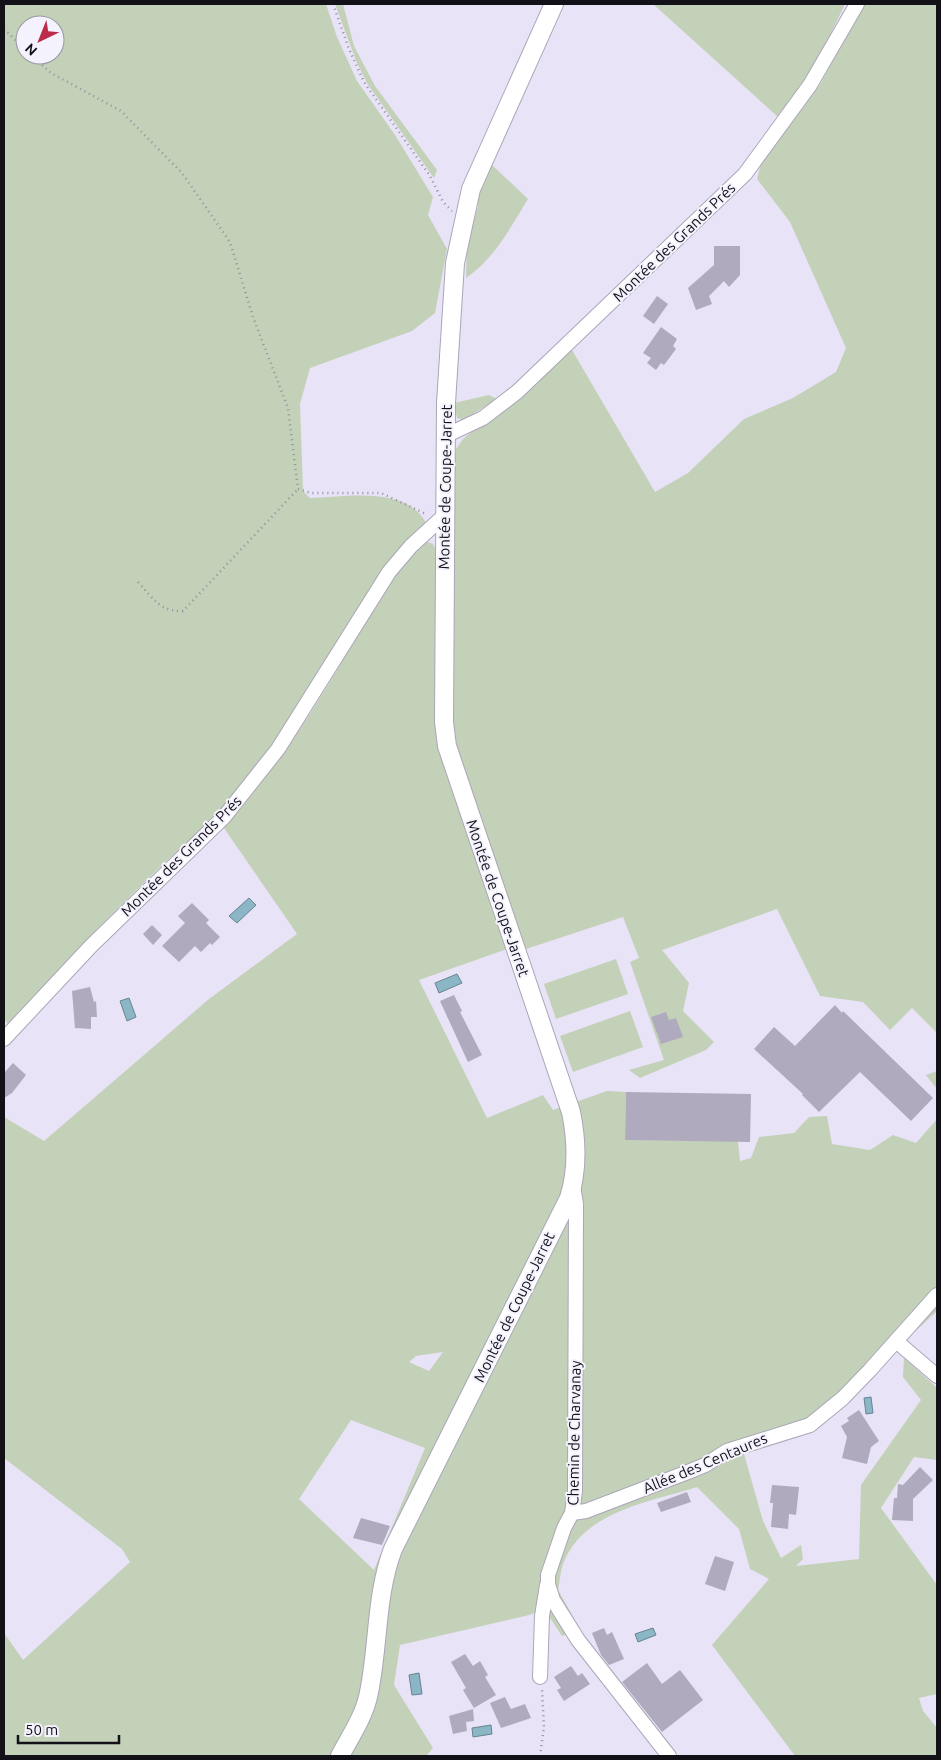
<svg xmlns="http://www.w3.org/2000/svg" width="941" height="1760" font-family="Ubuntu,sans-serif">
<rect width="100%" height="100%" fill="#e8e3f6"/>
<g fill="#c3d1b8" fill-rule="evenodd">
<path d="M4,4H326L337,37L357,81L395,135L433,197L428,215L447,249L435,313L412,331L310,368L300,404L303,491L310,498C346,497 406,485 426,523L383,571L359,607L278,739L243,784L214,818L162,865L91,935L29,1006L9,1025L4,1019ZM25,25H55V55H25Z"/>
<path d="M335,4H343L354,46L375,86L437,170L434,178L367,83L357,63Z"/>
<path d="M653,4H845C826,44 807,82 778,117Z"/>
<path d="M855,4H937V1033L912,1008L890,1030L863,1002L820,996L777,909L662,950L689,983L683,1011L714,1042L706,1050L640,1078L629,1070L664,1060L630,962L639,958L623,917L523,950L463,775L452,728V477L456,449L463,439L572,350L655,492L688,473L744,419L793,398L836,372L846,348L790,222L757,179L761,164L821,83L861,9Z"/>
<path d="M492,165L528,199C510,228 495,258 466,278L467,240L478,207L475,197Z"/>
<path d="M489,395L497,399L463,420L457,418L454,403Z"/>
<path d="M428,542L433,544L437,552L435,674L439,721L510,948L419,980L487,1118L543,1095L553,1110L607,1091L626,1092L625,1140L738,1141L740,1161L751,1158L759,1137L794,1133L809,1117L827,1116L832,1144L870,1150L893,1135L916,1143L937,1119V1311L809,1431L744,1454L763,1521L781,1558L801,1545L803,1559L796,1566L859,1559L861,1485L921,1400L903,1377L904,1358L937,1388V1460L914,1457L881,1508L937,1585V1694L919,1698L923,1711L937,1728V1756H795L712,1645L769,1579L750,1569L739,1529L697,1487C650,1502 583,1511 563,1564C560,1572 560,1582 558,1590L580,1629L562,1636L544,1609L529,1615L400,1645L394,1685L433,1748L426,1756H4V1633L23,1660L130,1562L122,1549L4,1458V1117L44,1141L209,999L297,934L224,828C259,786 293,743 321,696C343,662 362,626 384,592C392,580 415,544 428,542ZM443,1352L429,1371L409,1362L416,1356ZM351,1420L425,1448L374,1570L299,1499Z"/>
<path d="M616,959L628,994L556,1019L544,984Z"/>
<path d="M630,1011L643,1047L573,1072L560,1036Z"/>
<path d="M937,1071V1089L926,1075Z"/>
</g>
<g fill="#8bb6c5" stroke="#678491">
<path d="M249,898L256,905L237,923L229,916Z"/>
<path d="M457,974L462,983L439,993L435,983Z"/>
<path d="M129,998L136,1017L127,1021L120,1001Z"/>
<path d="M871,1397L873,1413L866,1414L864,1398Z"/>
<path d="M653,1628L656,1635L638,1642L635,1634Z"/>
<path d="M419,1673L422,1694L412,1695L409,1675Z"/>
<path d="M491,1725L492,1734L473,1737L472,1728Z"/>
</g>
<g fill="#afaabd">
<path d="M714,246H740V275L729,287L724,281L709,296L712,304L696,310L688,288L714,265Z"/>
<path d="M657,296L668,304L654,324L643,316Z"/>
<path d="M661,327L677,339L673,346L676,349L664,365L661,363L656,370L647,363L651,358L643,353Z"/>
<path d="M192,903L209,920L206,923L220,937L212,945L210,943L201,952L195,946L179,962L162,946L185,923L178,916Z"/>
<path d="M152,925L162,935L153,945L143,934Z"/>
<path d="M90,987L94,1002L96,1001L97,1017H91V1029L75,1028L72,991Z"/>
<path d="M454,995L462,1011L460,1012L482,1055L468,1062L440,1001Z"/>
<path d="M835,1005L842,1013L843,1011L933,1098L911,1121L860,1072L819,1112L802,1095L803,1094L754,1049L774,1027L795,1046Z"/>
<path d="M666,1012L669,1020L676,1018L683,1037L661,1044L651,1017Z"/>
<path d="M13,1063L26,1075L12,1093L4,1098V1073Z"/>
<path d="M626,1092L751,1094L750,1142L625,1140Z"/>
<path d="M859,1410L879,1441L871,1447L867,1464L842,1458L847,1437L841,1426L849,1421L847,1418Z"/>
<path d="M920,1467L933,1480L913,1499V1521L892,1520L894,1498H897L898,1484L903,1485Z"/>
<path d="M772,1485L799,1487L796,1515L789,1514L788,1529L771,1527L773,1503H770Z"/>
<path d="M687,1492L691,1502L661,1512L657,1503Z"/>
<path d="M361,1518L390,1526L382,1545L353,1538Z"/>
<path d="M715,1556L734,1562L725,1591L705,1584Z"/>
<path d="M604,1628L607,1635L612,1632L624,1659L609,1665L601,1655L592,1633Z"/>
<path d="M465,1654L473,1666L480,1661L488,1675L485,1677L496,1695L474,1708L463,1690L466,1688L451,1662Z"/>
<path d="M647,1663L662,1684L680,1670L703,1700L662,1732L622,1682Z"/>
<path d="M571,1666L578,1676L582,1673L590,1684L564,1701L557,1690L561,1688L554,1677Z"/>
<path d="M505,1697L511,1709L525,1704L531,1718L501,1728L490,1703Z"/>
<path d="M473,1709L474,1721L466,1722L467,1731L453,1734L449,1716Z"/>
</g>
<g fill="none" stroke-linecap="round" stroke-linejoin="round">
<defs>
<g id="minor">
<path d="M445,436L483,418L517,392L745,174L810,85L857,4"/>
<path d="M4,1039L91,946L224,817L278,749L389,572L411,546L445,515"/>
<path d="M573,1186L576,1204L575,1491L572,1513L564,1528L548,1575V1584L553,1600L578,1640L669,1756"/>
<path d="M896,1341L937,1376"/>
<path d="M572,1513L586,1511L688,1472L705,1465L727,1451L810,1425L843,1398L870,1370L937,1295"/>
<path d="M540,1677L542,1616L547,1585"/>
</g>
<path id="major" d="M340,1756C350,1737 363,1718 368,1697C379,1648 375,1596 393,1549L569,1198C578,1169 577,1141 571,1112L447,746L444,722L446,403L455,263L471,189L554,4"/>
</defs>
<use href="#minor" stroke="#aaa6b8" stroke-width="16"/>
<use href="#major" stroke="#aaa6b8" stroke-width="20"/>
<g stroke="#94909e" stroke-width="2.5" stroke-dasharray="1 4" stroke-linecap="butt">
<path d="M333,4L349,49L364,82L430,176L443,202L452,211"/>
<path d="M4,29L25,49"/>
<path d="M31,55L51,73L121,111L182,173L230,242L253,317L288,408L298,489"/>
<path d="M298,489L311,493H381L426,514"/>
<path d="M138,582C153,598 160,612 183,611L298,489"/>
<path d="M540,1756L544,1727L542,1689"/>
</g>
<use href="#minor" stroke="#fff" stroke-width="14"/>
<use href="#major" stroke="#fff" stroke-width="18"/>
</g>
<g text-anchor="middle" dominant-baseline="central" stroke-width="4" stroke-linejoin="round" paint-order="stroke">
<g font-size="15" fill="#131118" stroke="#f4f2fd">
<text transform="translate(674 242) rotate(-44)">Montée des Grands Prés</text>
<text transform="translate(445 487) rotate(-89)">Montée de Coupe-Jarret</text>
<text transform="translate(181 856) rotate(-45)">Montée des Grands Prés</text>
<text transform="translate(498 898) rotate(71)">Montée de Coupe-Jarret</text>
<text transform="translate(514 1307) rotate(-64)">Montée de Coupe-Jarret</text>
<text transform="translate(574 1433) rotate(-89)">Chemin de Charvanay</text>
<text transform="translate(705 1463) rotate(-23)">Allée des Centaures</text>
</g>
</g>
<rect width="941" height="1760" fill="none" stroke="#131118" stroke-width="10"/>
<g transform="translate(40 40) rotate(223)"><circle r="24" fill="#f4f2fd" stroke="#9a98a1"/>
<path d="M0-4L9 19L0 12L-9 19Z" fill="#bc2b4a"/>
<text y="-8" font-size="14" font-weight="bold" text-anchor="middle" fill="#131118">N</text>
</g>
<path d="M18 1735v8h101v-8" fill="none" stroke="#131118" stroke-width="2.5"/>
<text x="25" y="1735" font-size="15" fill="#131118" stroke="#f4f2fd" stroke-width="4" paint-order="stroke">50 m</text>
</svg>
